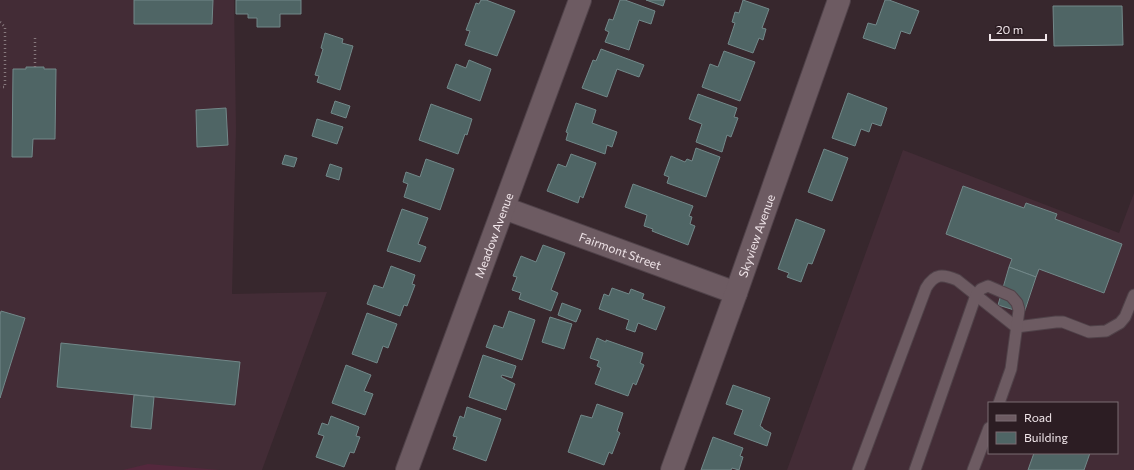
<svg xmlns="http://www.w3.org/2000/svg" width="1134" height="470" font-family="Commissioner,sans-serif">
<rect width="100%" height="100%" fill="#37272d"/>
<g fill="#432c36" fill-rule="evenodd">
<path d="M0,0H234L236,129L232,294L327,292L262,470H0Z"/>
<path d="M903,150L1119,233L1134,193V470H787ZM989,403H1117V453H989Z"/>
</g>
<path fill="#54283d" d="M148,464L220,470H123Z"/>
<g fill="#4f6565" stroke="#728889">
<path d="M134,0H213L212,24H134Z"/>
<path d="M236,0H301V14H280V27H257V18H248V14H236Z"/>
<path d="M481,0H486L515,11L497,56L465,45L470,31L466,30L476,3L479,4Z"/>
<path d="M620,0H625L655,11L651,24L639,20L629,50L605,42L609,32L605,30L609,19L613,20Z"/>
<path d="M646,0H665L663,6Z"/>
<path d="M743,0L769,9L762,28L766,29L763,40L759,38L753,53L728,44L735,23L732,22L735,12L739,13Z"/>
<path d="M885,0H889L919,11L910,34L901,31L895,49L863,38L868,23L876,25Z"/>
<path d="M1053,6H1122L1123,45L1054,46Z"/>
<path d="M325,33L343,39L342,43L353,46L340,90L317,82L319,76L315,75L323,49L321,48Z"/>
<path d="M601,49L644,65L639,77L617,69L607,97L582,88L593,60L596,61Z"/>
<path d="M724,51L755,62L740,101L702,87L710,64L718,67Z"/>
<path d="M469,60L491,69L480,101L447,88L456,64L466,68Z"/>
<path d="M26,67H44V69H56L55,139H33L32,157H12L13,69H26Z"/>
<path d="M848,93L887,108L881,126L872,123L869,132L861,129L855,146L832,138Z"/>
<path d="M698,94L737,108L734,117L738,118L731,137L727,135L722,152L696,142L702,124L689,119Z"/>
<path d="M335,101L350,106L346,118L331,113Z"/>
<path d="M576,103L596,110L592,123L617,132L612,147L607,145L605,154L566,140L568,133L566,132Z"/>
<path d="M431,104L472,119L467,135L465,134L458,154L419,140Z"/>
<path d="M226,108L228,145L197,147L196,110Z"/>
<path d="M317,119L343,127L337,144L312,136Z"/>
<path d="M696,148L720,157L706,197L667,183L669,177L664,175L671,156L685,162L687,159L692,161Z"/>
<path d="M824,149L848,158L832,201L808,192Z"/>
<path d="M571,154L596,163L583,198L580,196L578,203L547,191L558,164L566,167Z"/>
<path d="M285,155L297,158L294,167L282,164Z"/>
<path d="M426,159L454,169L440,210L404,197L408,184L403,182L406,172L420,177Z"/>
<path d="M330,164L342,168L339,180L326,176Z"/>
<path d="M633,184L693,206L689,216L692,217L690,224L695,226L688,245L652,231L653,229L644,226L647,215L625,207Z"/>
<path d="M963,186L1024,208L1026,203L1057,214L1055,219L1122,244L1104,293L1039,269L1036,277L1009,267L1012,259L946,234Z"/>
<path d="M402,209L428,218L418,244L426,247L420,262L387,251Z"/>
<path d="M796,219L825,230L812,264L808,263L801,282L787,277L789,273L778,269Z"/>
<path d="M543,245L565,253L551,290L558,293L551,311L519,299L521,293L512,290L517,277L513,276L521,256L536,262Z"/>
<path d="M391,266L415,275L412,284L415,285L407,306L404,305L400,316L367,304L374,285L383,288Z"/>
<path d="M1009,267L1036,277L1024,313L998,305Z"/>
<path d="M612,288L629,294L631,289L644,294L642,299L665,307L656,330L638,323L635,332L626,329L629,320L599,309L604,294L609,296Z"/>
<path d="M562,303L581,310L576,322L558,315Z"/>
<path d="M1,311L25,318L0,398V315Z"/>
<path d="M509,311L535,320L522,360L486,347L494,325L503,328Z"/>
<path d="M367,313L397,324L388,348L383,346L377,363L352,354Z"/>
<path d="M550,317L572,324L564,349L542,342Z"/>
<path d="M597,338L606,342V340L643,353L640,363L644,365L636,385L633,383L628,396L595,384L601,368L597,366L599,361L590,358Z"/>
<path d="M61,343L240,362L235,405L57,387Z"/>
<path d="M483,355L516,366L512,378L502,375L501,377L515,384L506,410L469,397Z"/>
<path d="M346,365L371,375L364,391L373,394L365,415L332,403Z"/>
<path d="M733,385L770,398L760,426L763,428V429L771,433L767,446L734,434L743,410L726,404Z"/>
<path d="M134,395L154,397L151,429L131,427Z"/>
<path d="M597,404L623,413L617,431L620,433L612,454L609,452L604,465L568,452L581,415L592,418Z"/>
<path d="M467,407L501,419L486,461L453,449L457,437L453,436L460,416L464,418Z"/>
<path d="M331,416L359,427L356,436L360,437L354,453L350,452L344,467L316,457L324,436L318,434L322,423L328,425Z"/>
<path d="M713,437L743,448L740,456L743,457L739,470L732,468L731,470H701Z"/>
<path d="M1034,453H1090L1084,470H1028Z"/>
</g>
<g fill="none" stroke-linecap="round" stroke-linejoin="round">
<defs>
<g id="service">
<path d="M858,470L926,288C935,273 943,274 957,280L1016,327L1056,322H1063L1089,332L1106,331L1120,323L1125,317L1134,295"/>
<path d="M915,470L976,295L981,289L988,286L1011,296L1017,303L1019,310L1011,369L999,403"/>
<path d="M973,470L989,428"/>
</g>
<g id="minor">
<path id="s1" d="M504,208L736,293"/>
<path id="s2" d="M407,470L580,0"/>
<path id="s3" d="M672,470L736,293L839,0"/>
</g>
</defs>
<use href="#service" stroke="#504249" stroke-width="13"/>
<use href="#minor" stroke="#504249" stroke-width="24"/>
<g stroke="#86787d" stroke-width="2.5" stroke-dasharray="1 3" stroke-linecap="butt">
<path d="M0,22L5,27V87H0"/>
<path d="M35,67V37"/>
</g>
<use href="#service" stroke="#6d5b62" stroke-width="11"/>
<use href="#minor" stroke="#6d5b62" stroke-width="22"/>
</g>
<g text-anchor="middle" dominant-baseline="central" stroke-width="4" stroke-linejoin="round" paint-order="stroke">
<g font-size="12" fill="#f0e5e9" stroke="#2c1d23">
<text stroke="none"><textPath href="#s2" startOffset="250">Meadow Avenue</textPath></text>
<text stroke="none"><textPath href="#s3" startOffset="249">Skyview Avenue</textPath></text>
<text stroke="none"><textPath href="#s1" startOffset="124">Fairmont Street</textPath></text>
</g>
</g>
<rect x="988" y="402" width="130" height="52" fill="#2c1d23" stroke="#7a6d72"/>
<rect x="996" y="415" width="20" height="6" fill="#6d5b62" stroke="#7a6d72"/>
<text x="1024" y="422" font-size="12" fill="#f0e5e9">Road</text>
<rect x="996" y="432" width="20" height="12" fill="#4f6565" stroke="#7a6d72"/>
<text x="1024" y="442" font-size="12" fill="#f0e5e9">Building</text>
<path d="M990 34v6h56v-6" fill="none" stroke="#f0e5e9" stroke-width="2"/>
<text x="996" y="34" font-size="12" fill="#f0e5e9" stroke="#2c1d23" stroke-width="3" paint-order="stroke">20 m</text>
</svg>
